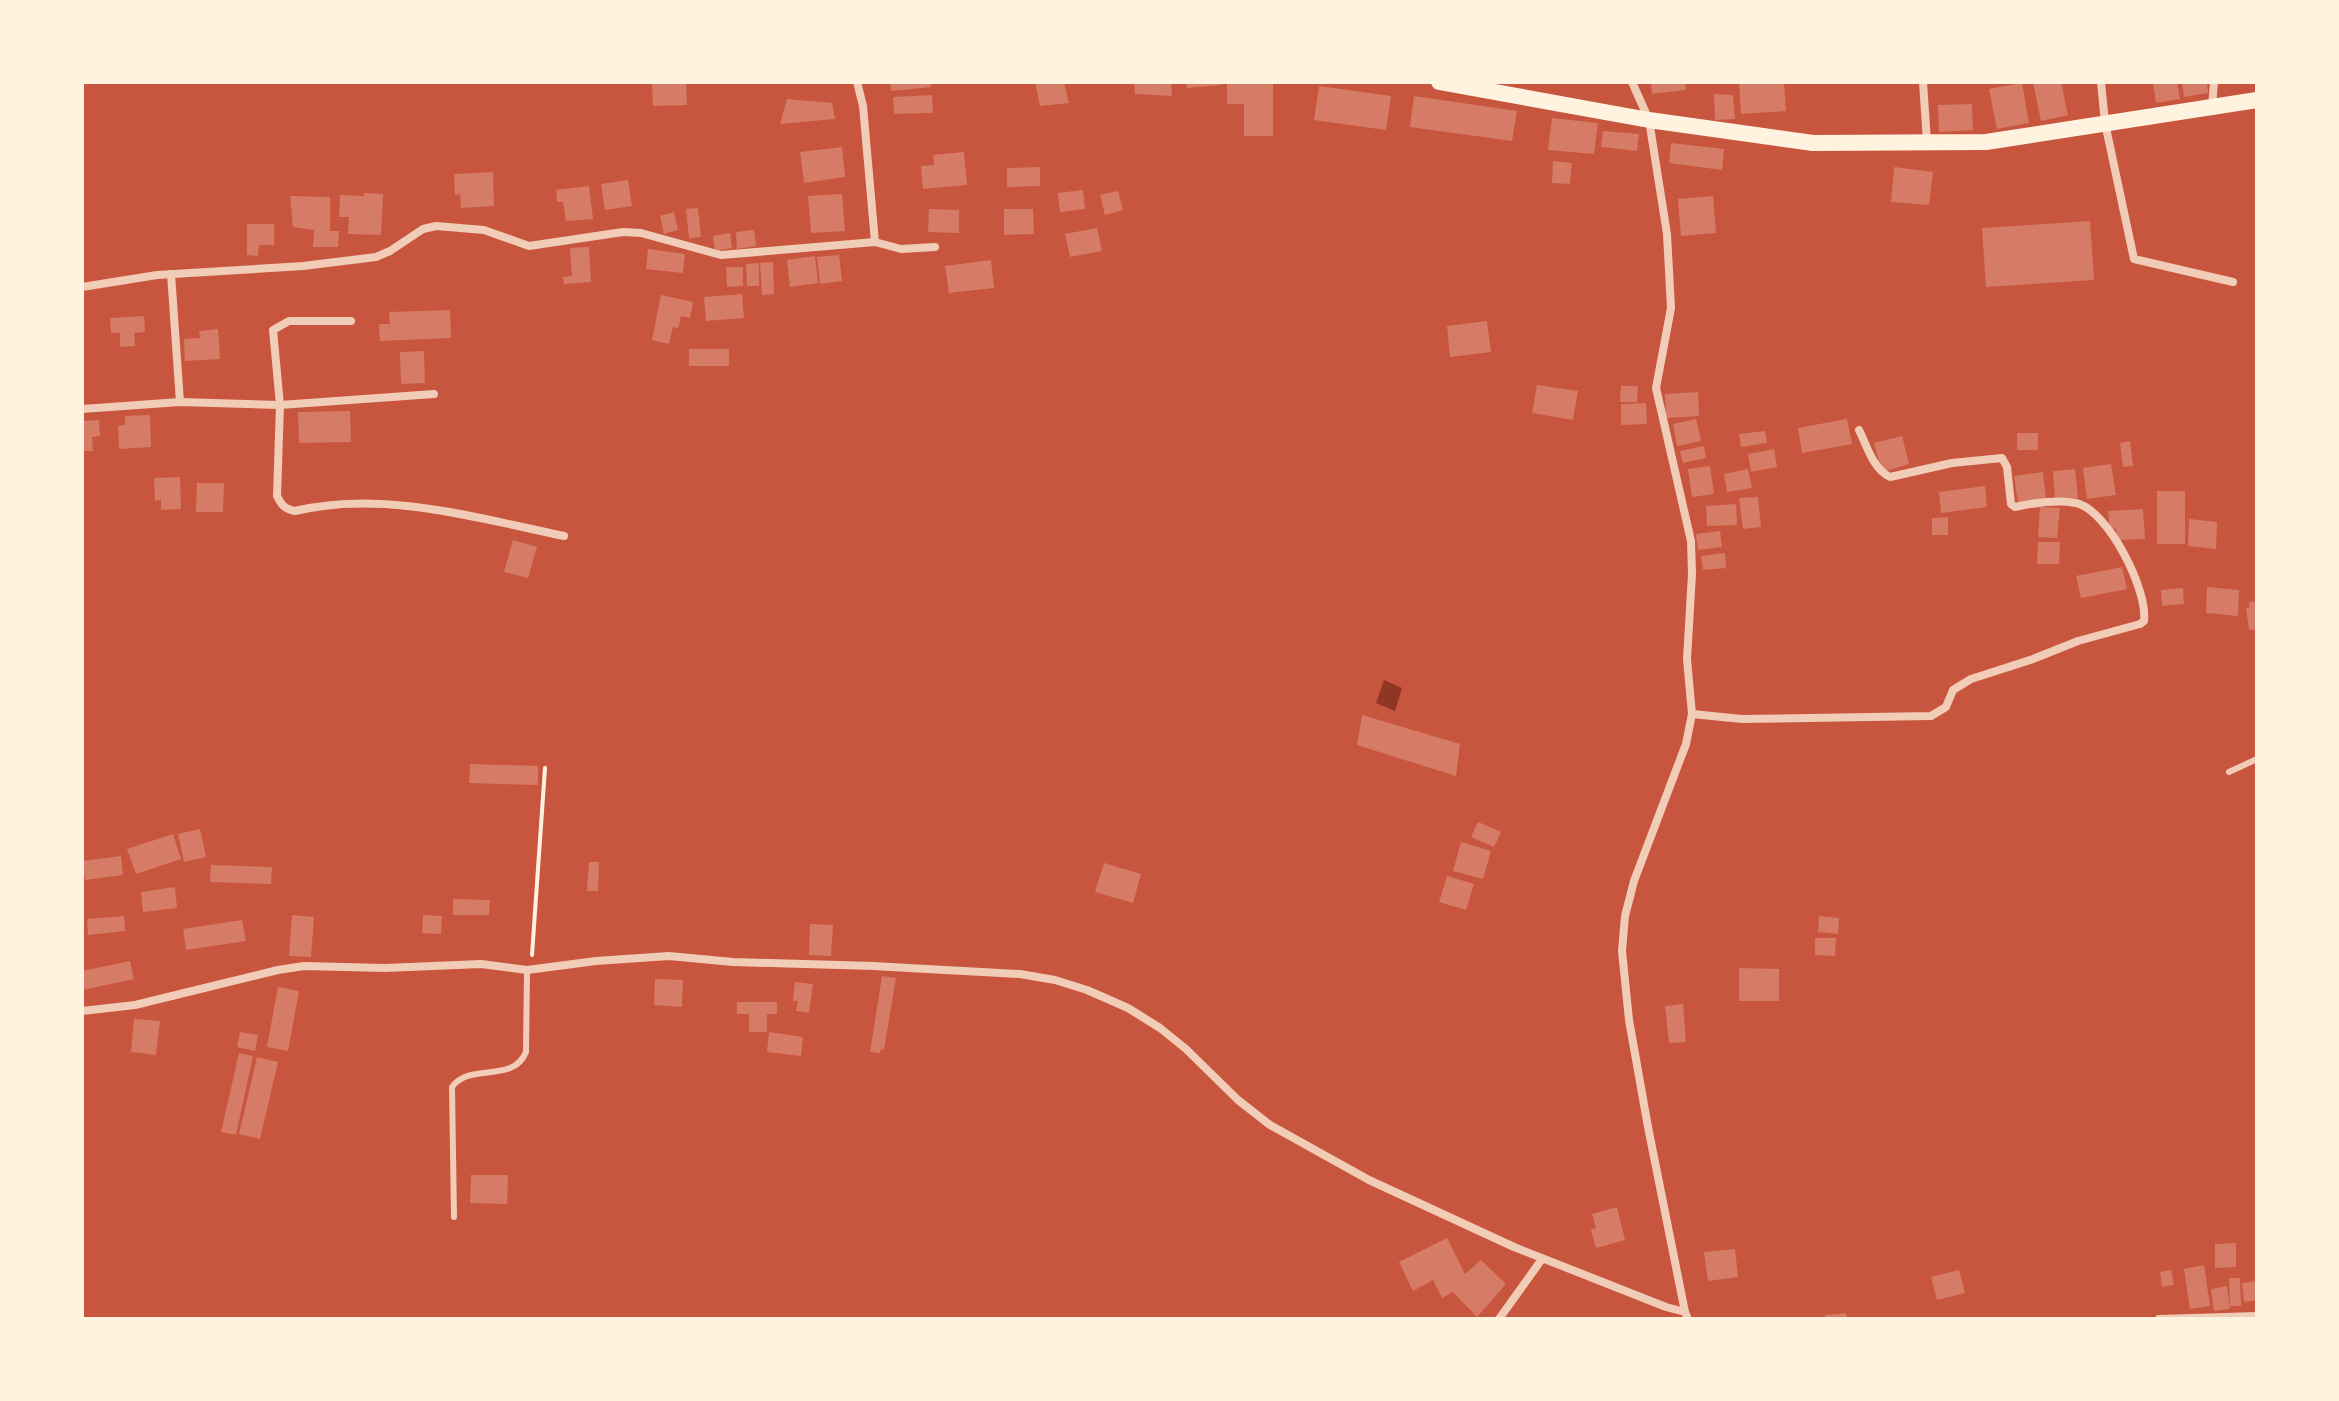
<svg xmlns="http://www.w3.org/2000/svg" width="2339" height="1401" font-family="'Asap Condensed',sans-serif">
<rect width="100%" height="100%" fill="#c8553d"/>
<path fill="#8f3625" d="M1384,680L1402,688L1395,711L1376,703Z"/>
<g fill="#d67c66">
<path d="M652,82H686L687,105L653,106Z"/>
<path d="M890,82H930L931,87L891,91Z"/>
<path d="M1035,82H1064L1069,103L1040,106Z"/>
<path d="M1134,82H1171L1172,96L1135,94Z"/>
<path d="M1186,82H1221V85L1187,88Z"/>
<path d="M1227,82H1273V136H1244V104H1227Z"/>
<path d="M1651,82H1685L1686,90L1652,94Z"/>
<path d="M1739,82H1784L1786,111L1741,114Z"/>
<path d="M2033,82H2061L2068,115L2041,121Z"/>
<path d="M2153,82H2177L2180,99L2156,103Z"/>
<path d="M2182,82H2207L2208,93L2184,97Z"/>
<path d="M2022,83L2029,123L1997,129L1989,89Z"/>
<path d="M1319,86L1391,96L1386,130L1314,120Z"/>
<path d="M1714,94L1733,95L1735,119L1715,120Z"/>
<path d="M932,95L933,113L894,114L893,97Z"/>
<path d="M1414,96L1517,111L1512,141L1410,127Z"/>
<path d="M787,99L832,103L835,119L780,124Z"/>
<path d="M1972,104L1973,130L1939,132L1938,105Z"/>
<path d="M1552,118L1598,123L1594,154L1548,150Z"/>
<path d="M1603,131L1639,134L1637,151L1601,147Z"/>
<path d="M1671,143L1724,149L1722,170L1669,163Z"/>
<path d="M842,147L845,177L804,183L800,152Z"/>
<path d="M964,152L967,185L923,189L921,166L934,165L933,155Z"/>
<path d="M1553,161L1572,163L1570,184L1552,183Z"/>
<path d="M1040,167V186L1007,187V168Z"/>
<path d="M1894,167L1933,172L1929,205L1891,202Z"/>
<path d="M493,172L494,206L461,208L460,194L455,195L454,174Z"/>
<path d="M628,180L632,206L605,210L601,184Z"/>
<path d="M589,186L593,219L566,221L563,202H557L556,190Z"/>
<path d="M1083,190L1085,209L1060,212L1058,193Z"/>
<path d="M1118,191L1123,210L1105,215L1100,195Z"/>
<path d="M364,193L383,194L381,235L348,234L349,217H339L340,195L364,196Z"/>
<path d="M842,194L845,231L811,233L808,196Z"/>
<path d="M290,196L330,197V231H339L338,247H313L314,230L293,227Z"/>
<path d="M1713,196L1716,233L1681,236L1678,199Z"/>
<path d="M698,208L701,237L689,238L686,209Z"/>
<path d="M929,209L959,210V233L928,232Z"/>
<path d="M1004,209H1033L1034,234L1004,235Z"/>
<path d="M674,212L678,230L664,234L660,216Z"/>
<path d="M2090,221L2094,280L1986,287L1982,228Z"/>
<path d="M247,224H274V245H259L258,256L247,255Z"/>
<path d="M1097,228L1102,251L1070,257L1065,234Z"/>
<path d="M754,230L756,246L737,249L736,232Z"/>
<path d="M730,233L732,248L715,251L713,236Z"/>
<path d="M589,247L591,282L564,284L563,277L572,276L570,248Z"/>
<path d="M648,249L685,254L683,273L646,269Z"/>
<path d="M839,255L842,281L820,284L817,257Z"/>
<path d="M815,256L818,283L790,287L787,260Z"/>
<path d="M991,260L994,288L949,293L945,266Z"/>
<path d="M773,262L774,294L762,295L760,263Z"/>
<path d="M759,263V286H747L746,264Z"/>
<path d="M726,267H743V286L727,287Z"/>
<path d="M742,294L744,318L706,321L704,297Z"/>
<path d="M661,295L693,302L690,318L681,316L678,328L673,327L669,344L652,340Z"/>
<path d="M450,310L451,338L380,341L379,324H390L389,312Z"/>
<path d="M144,316L145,332L134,333L135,346L120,347V333H111L110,318Z"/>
<path d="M1487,321L1491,352L1450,357L1447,326Z"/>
<path d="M218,329L220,359L185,361L184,339L200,338L199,331Z"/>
<rect x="689" y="349" width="40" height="17"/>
<path d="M424,351L425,383L401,384L400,352Z"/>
<path d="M1537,385L1578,391L1573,420L1532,413Z"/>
<path d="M1621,386H1638L1637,402H1620Z"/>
<path d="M1698,392L1699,416L1666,418L1665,394Z"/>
<path d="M1646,403L1647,424L1621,425V404Z"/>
<path d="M350,411L351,442L299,443L298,412Z"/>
<path d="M150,415L151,447L119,449L118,426L125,425V416Z"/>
<path d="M1696,419L1701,441L1677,446L1673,424Z"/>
<path d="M1847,419L1852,444L1802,453L1798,428Z"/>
<path d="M99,420L100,436L92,437L93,451H82V421Z"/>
<path d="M1765,431L1767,443L1741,447L1739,434Z"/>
<rect x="2017" y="433" width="21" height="17"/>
<path d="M1902,436L1909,464L1882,472L1874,443Z"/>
<path d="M2130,441L2133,466L2123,467L2120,443Z"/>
<path d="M1704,446L1706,458L1683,463L1680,451Z"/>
<path d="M1774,449L1777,467L1751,472L1748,454Z"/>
<path d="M2111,464L2116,495L2087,499L2083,468Z"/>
<path d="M1710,466L1714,494L1692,497L1688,469Z"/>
<path d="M1748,469L1752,488L1727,492L1724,474Z"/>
<path d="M2075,469L2078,498L2055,500L2053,471Z"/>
<path d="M2043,472L2046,499L2018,503L2014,476Z"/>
<path d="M180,477L181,509L161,510V500L155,501L154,478Z"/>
<path d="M197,483H224L223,512H196Z"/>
<path d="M1985,486L1987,507L1941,513L1939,492Z"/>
<rect x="2157" y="491" width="28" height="53"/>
<path d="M1758,497L1761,527L1743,529L1739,498Z"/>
<path d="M1736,504L1737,525L1707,526L1706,506Z"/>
<path d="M2040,507L2060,508L2057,538L2038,537Z"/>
<path d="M2143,509L2145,539L2117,540L2116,529L2110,528L2108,511Z"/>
<path d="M1948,517V535H1932V518Z"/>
<path d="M2189,519L2217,522L2216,549L2188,546Z"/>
<path d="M1720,531L1722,547L1698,550L1696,534Z"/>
<path d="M513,540L537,547L528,578L504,572Z"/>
<path d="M2038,542H2060L2059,564H2037Z"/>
<path d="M1725,553L1726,568L1703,570L1701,556Z"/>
<path d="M2122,567L2127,589L2081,598L2076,576Z"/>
<path d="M2207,587L2239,590L2238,616L2206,613Z"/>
<path d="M2183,588L2184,604L2162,606L2161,590Z"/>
<path d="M2257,601V630H2249L2246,608H2249V602Z"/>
<path d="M1362,715L1460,744L1456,776L1357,745Z"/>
<path d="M470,764L538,766V785L469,783Z"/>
<path d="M1478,822L1501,832L1494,847L1471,837Z"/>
<path d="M200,829L206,857L184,862L178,834Z"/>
<path d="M173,834L181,859L136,874L127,849Z"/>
<path d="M1461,842L1491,851L1483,879L1453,871Z"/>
<path d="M121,856L123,875L85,880L82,861Z"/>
<path d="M589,862H599L598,891H587Z"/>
<path d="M1104,863L1141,874L1133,903L1095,892Z"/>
<path d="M211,865L272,867L271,884L210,882Z"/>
<path d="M1447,876L1474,884L1466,910L1439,902Z"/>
<path d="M175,887L177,908L143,912L141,892Z"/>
<path d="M453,899L490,900L489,915H453Z"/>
<path d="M292,915L314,917L311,957L289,956Z"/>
<path d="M423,915L442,916L441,934L422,933Z"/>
<path d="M124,916L125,931L88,935L87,919Z"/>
<path d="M1819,916L1839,918L1838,934L1818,932Z"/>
<path d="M242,920L246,941L186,950L183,929Z"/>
<path d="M810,924L833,925L831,956L809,955Z"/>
<path d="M1815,938H1836L1835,956L1815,955Z"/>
<path d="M130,961L134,979L83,990L82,971Z"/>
<path d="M1739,968L1779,969V1001H1739Z"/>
<path d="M882,976L896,978L884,1050L881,1049L880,1053L870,1052Z"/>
<path d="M655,979L683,980L682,1007L654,1005Z"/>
<path d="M795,982L813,984L809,1013L796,1011L798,1001H793Z"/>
<path d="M278,987L299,991L288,1051L267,1047Z"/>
<path d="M737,1002H777V1014H767V1032H749V1014H737Z"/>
<path d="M1683,1004L1686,1042L1669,1043L1665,1006Z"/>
<path d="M134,1019L160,1021L156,1055L131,1052Z"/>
<path d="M240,1032L258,1035L255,1051L237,1047Z"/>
<path d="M769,1032L803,1037L801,1056L767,1052Z"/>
<path d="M239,1053L253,1056L236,1135L221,1132Z"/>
<path d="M257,1057L278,1062L260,1139L239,1134Z"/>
<path d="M471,1175H508L507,1204L470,1203Z"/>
<path d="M1617,1207L1625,1240L1596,1248L1591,1230L1596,1228L1592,1214Z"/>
<path d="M1447,1238L1465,1274L1481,1260L1506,1284L1477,1317L1453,1292L1442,1298L1433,1280L1413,1291L1399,1262Z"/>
<path d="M2236,1243V1267L2215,1268V1244Z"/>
<path d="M1735,1249L1738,1277L1708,1281L1704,1252Z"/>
<path d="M2204,1265L2210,1306L2190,1309L2184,1269Z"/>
<path d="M1959,1270L1965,1293L1937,1300L1931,1277Z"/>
<path d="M2171,1270L2174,1285L2162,1287L2160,1272Z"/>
<path d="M2229,1278H2240L2241,1306H2230Z"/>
<path d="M2256,1281L2257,1300L2244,1302L2242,1283Z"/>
<path d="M2227,1286L2230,1309L2214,1311L2211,1289Z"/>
<path d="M1846,1313L1847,1319H1826L1825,1315Z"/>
</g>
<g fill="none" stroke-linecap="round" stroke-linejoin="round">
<path stroke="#fff3e0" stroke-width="4" d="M532,955L545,768"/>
<g stroke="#f1ccb7" stroke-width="6">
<path d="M2229,772L2257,759"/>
<path d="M454,1217L452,1087C470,1062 513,1084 526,1052L527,970"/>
</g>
<g stroke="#f1ccb7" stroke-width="8">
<path d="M857,82L863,106L875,242"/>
<path d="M1632,82L1649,120L1667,234L1671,308L1656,388L1691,541L1692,574L1687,659L1692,714L1686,744L1634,881L1625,916L1622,951L1629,1020L1648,1127L1685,1312"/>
<path d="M1923,82L1927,142"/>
<path d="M2101,82L2105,123L2134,259L2233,282"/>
<path d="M2212,107L2214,82"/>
<path d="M171,274L180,402"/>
<path d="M82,287L157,275L303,266L376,257L390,251L423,229L436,226L484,230L529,246L623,232L641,233L721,255L875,242L901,249L935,247"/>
<path d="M351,321H289L273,330L280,405L277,496C282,506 285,509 295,511C384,490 477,518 564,536"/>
<path d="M82,409L180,402L280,405L434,394"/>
<path d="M1692,714L1742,719L1931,716L1946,707L1953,690L1971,679L2033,659L2078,641L2140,624L2144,621C2148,590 2108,510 2076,503C2057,499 2034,503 2015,507L2011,504L2007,467L2002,458L1952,463L1890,477C1873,469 1867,446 1859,430"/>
<path d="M82,1011L135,1005L278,970L304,966L385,968L481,964L527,970L596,961L669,956L733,962L873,966L1020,974L1055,980L1087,990L1128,1008L1160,1028L1186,1049L1238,1100L1270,1125L1369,1180L1514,1247L1666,1307L1685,1312L1688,1319"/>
<path d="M1499,1319L1542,1259"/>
<path d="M2159,1319L2257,1316"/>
</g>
<path stroke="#fff3e0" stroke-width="16" d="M1439,82L1649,120L1813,143L1986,142L2257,100"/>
</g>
<rect width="2339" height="1401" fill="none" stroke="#fff3e0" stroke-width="168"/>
</svg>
